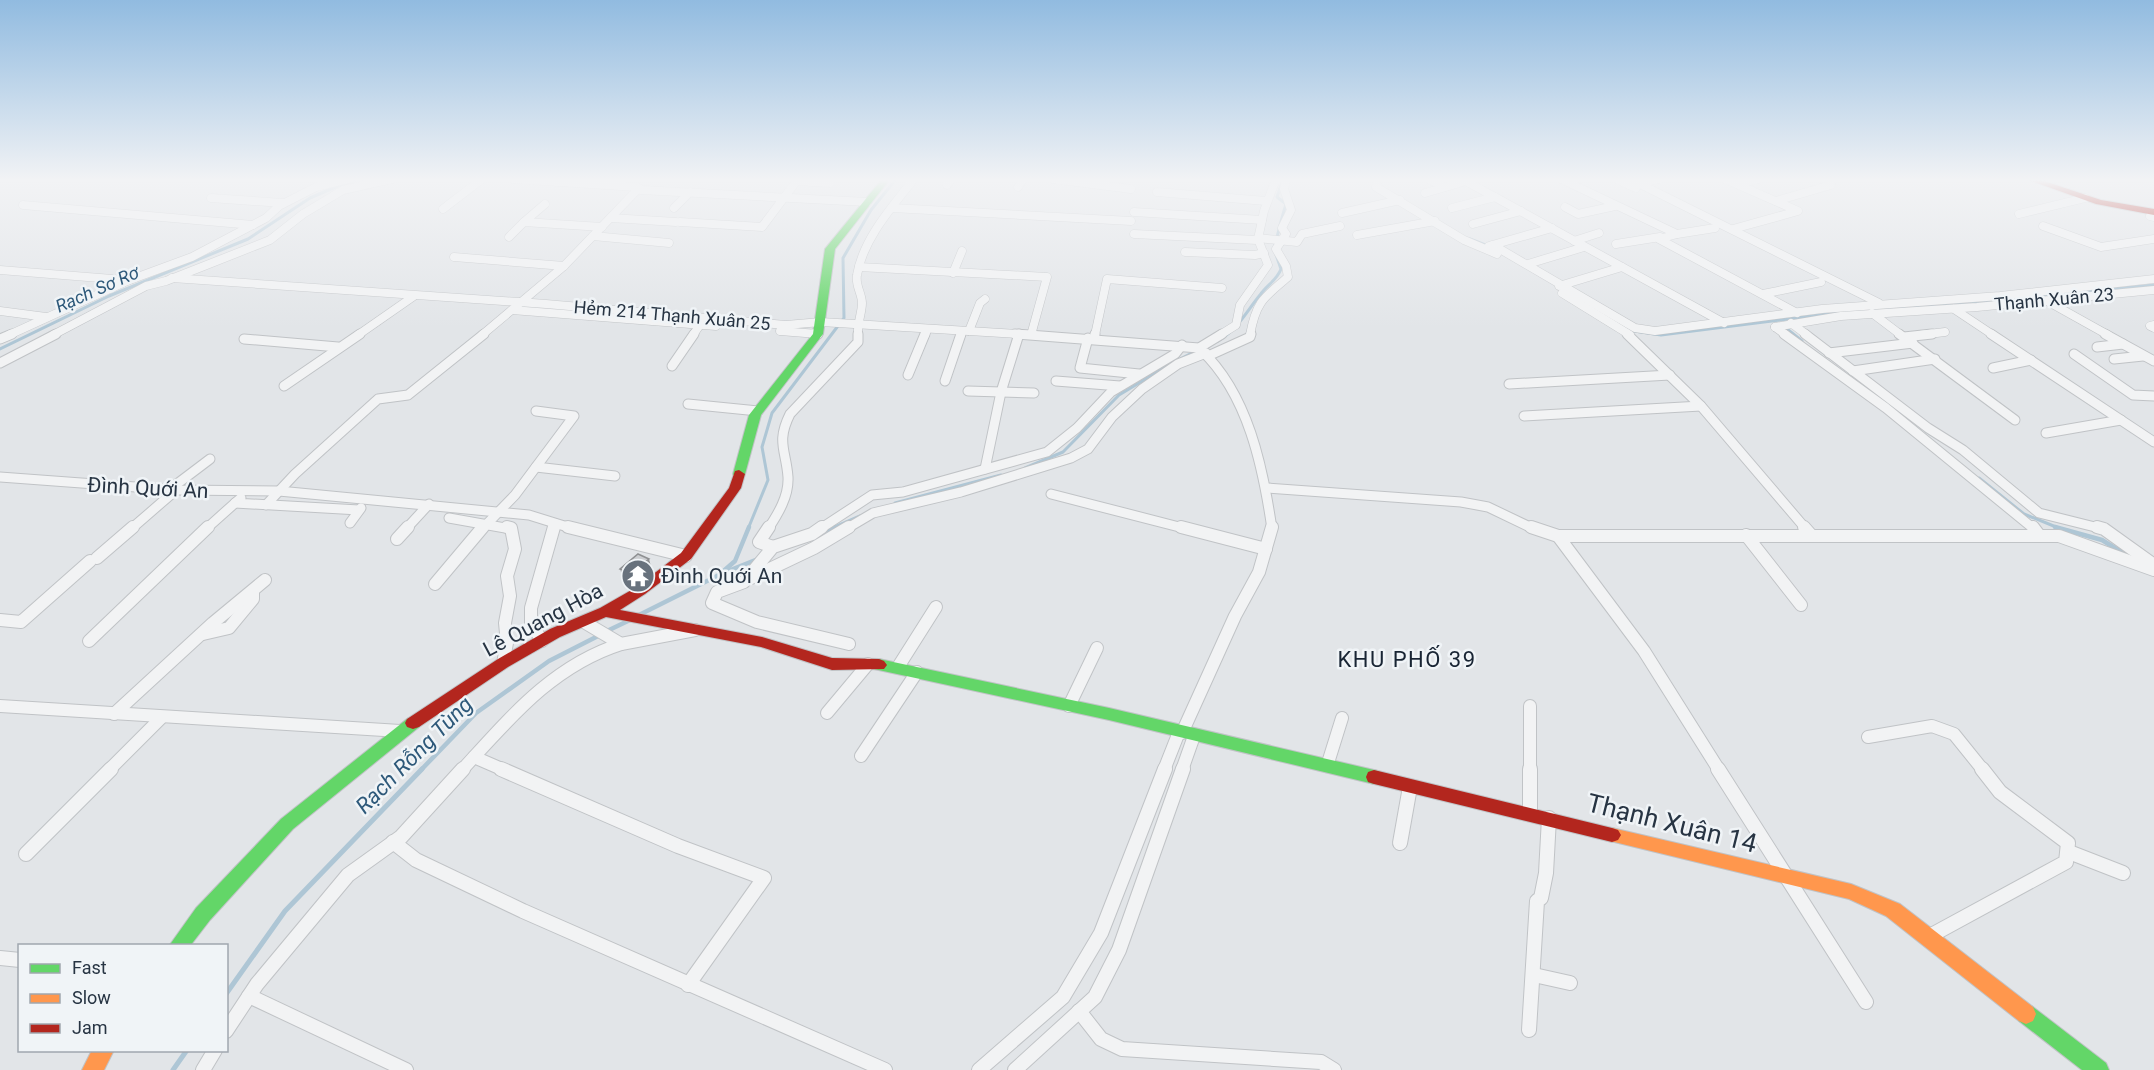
<svg xmlns="http://www.w3.org/2000/svg" width="2154" height="1070" font-family="Roboto,sans-serif">
<rect width="100%" height="100%" fill="#e2e5e8"/>
<g fill="none" stroke-linecap="round" stroke-linejoin="round">
<g stroke="#aec6d5" stroke-width="3">
<path d="M1470,239L1488,246"/>
<path d="M1782,325L1802,341"/>
<path d="M1634,331L1661,335L1852,311L1947,305L2154,285"/>
<path d="M1218,341C1238,329 1246,312 1260,295C1267,285 1277,280 1281,269L1274,249C1278,234 1281,220 1286,204L1277,197L1281,185"/>
<path d="M0,349L109,296L248,239L310,198L340,185L367,179"/>
<path d="M1180,359L1198,350"/>
<path d="M1025,468L1063,452L1119,395L1169,365"/>
<path d="M1979,478L2024,514L2061,529"/>
<path d="M895,503L1001,475"/>
<path d="M748,529L768,480L762,447L772,413L844,318L843,258L871,210L896,179"/>
<path d="M830,529L860,516"/>
</g>
<g stroke="#aec6d5" stroke-width="4.5">
<path d="M2055,527L2102,540L2126,555"/>
<path d="M823,532L834,527"/>
<path d="M723,573L758,559"/>
<path d="M639,615L719,575L735,561L749,527"/>
<path d="M607,631L630,620"/>
<path d="M421,770L476,713L549,661L600,635"/>
</g>
<g stroke="#aec6d5" stroke-width="5">
<path d="M226,994L285,911L422,769"/>
<path d="M173,1070L187,1050"/>
</g>
<defs>
<g id="street-far3">
<path d="M513,179L637,187L641,190L867,202"/>
<path d="M1053,179L1131,189"/>
<path d="M1428,179L1445,187"/>
<path d="M1462,179L1724,323"/>
<path d="M1561,179L1677,234L1659,239L1797,313"/>
<path d="M1616,179L1636,188"/>
<path d="M1630,179L1879,303"/>
<path d="M1725,179L1798,211L1733,229"/>
<path d="M796,181L830,183"/>
<path d="M1377,181L1376,187L1464,240L1497,254"/>
<path d="M1640,183L1659,179"/>
<path d="M1738,184L1759,179"/>
<path d="M947,185L952,179"/>
<path d="M1018,187L1023,179"/>
<path d="M1157,192L1266,201"/>
<path d="M1425,193L1466,181"/>
<path d="M211,198L283,203"/>
<path d="M1776,201L1831,185"/>
<path d="M23,205L253,225"/>
<path d="M1565,207L1578,214L1615,206"/>
<path d="M674,208L690,192"/>
<path d="M892,208L1131,221"/>
<path d="M1452,208L1495,197"/>
<path d="M443,209L482,179"/>
<path d="M1134,212L1262,220"/>
<path d="M1342,213L1400,200"/>
<path d="M2019,214L2085,198"/>
<path d="M2150,216L2154,217"/>
<path d="M611,218L676,222"/>
<path d="M524,222L545,204"/>
<path d="M680,222L762,227L798,179"/>
<path d="M1473,224L1521,211"/>
<path d="M2043,226L2101,247L2154,239"/>
<path d="M1134,234L1257,240"/>
<path d="M1677,234L1715,228"/>
<path d="M1357,235L1435,221"/>
<path d="M593,236L669,243"/>
<path d="M509,237L524,222L602,227"/>
<path d="M1258,238L1297,242L1302,234L1340,226"/>
<path d="M1574,241L1599,233"/>
<path d="M1616,244L1660,237"/>
<path d="M1493,245L1635,328L1655,331L1822,309L2000,296L2154,279"/>
<path d="M1489,246L1552,228"/>
<path d="M1185,252L1255,255L1264,253"/>
<path d="M454,257L564,266"/>
<path d="M1528,264L1584,247"/>
<path d="M859,267L1047,277L1031,335"/>
<path d="M0,270L125,280"/>
<path d="M953,273L962,251"/>
<path d="M172,278L546,304L786,325L821,322L1034,335"/>
<path d="M1559,286L1622,267"/>
<path d="M1562,293L1630,335"/>
<path d="M1763,294L1821,282"/>
<path d="M2047,301L2108,335"/>
<path d="M1954,309L1993,335"/>
<path d="M512,310L716,326"/>
<path d="M0,311L46,317"/>
<path d="M1872,313L1901,335"/>
<path d="M1791,323L1807,335"/>
<path d="M2154,325L2150,326L2154,328"/>
<path d="M1775,327L1841,316L1977,307L2154,290"/>
<path d="M1775,327L1786,335"/>
<path d="M780,331L818,334"/>
<path d="M969,331L980,303L985,299"/>
<path d="M9,335L127,281L192,257L266,218L279,206L316,187L348,179"/>
<path d="M53,335L146,286L166,281L270,240L303,214L343,190L392,179"/>
<path d="M358,335L414,296"/>
<path d="M482,335L564,266L639,188"/>
<path d="M693,335L700,325"/>
<path d="M858,335C857,323 862,313 862,303C862,294 855,285 857,275C863,239 892,207 914,179"/>
<path d="M925,335L927,330"/>
<path d="M961,335L962,331"/>
<path d="M1095,335L1107,279L1222,288"/>
<path d="M1220,335L1236,325L1240,305L1268,265L1258,239L1264,211L1276,179"/>
<path d="M1250,335C1256,302 1263,298 1288,277L1286,266L1276,249L1286,234L1282,228L1291,210L1284,189L1286,179"/>
<path d="M1920,335L1945,332"/>
</g>
<g id="street-far2">
<path d="M813,334H818"/>
<path d="M1015,334L1199,348L1222,334"/>
<path d="M1627,334L1701,406L1806,529"/>
<path d="M1784,334L1886,408L2034,529"/>
<path d="M1805,334L1928,428L1963,450L2039,513L2103,529"/>
<path d="M1899,334L2015,420"/>
<path d="M1991,334L2154,442"/>
<path d="M2105,334L2154,361"/>
<path d="M1904,337L1932,334"/>
<path d="M1088,338L1080,368L1139,374"/>
<path d="M0,339L12,334"/>
<path d="M244,339L338,347"/>
<path d="M1094,339L1095,334"/>
<path d="M2097,347L2123,344"/>
<path d="M1201,350C1248,394 1263,467 1272,529"/>
<path d="M1829,353L1913,343"/>
<path d="M2074,354L2133,395L2154,396"/>
<path d="M1208,356L1250,337L1251,334"/>
<path d="M2114,359L2143,356"/>
<path d="M0,363L56,334"/>
<path d="M672,366L694,334"/>
<path d="M1993,368L2031,360"/>
<path d="M1853,371L1935,359"/>
<path d="M908,375L925,334"/>
<path d="M945,381L961,334"/>
<path d="M1056,381L1120,386"/>
<path d="M1509,384L1670,375"/>
<path d="M284,386L360,334"/>
<path d="M968,391L1034,393"/>
<path d="M688,404L758,411"/>
<path d="M1524,416L1701,406"/>
<path d="M2046,433L2121,420"/>
<path d="M536,467L615,476"/>
<path d="M985,469L1001,392L1019,334"/>
<path d="M0,477L176,490L279,491L529,515L574,529"/>
<path d="M1267,488L1461,502L1488,507L1534,529"/>
<path d="M169,490L210,459"/>
<path d="M1051,494L1187,529"/>
<path d="M241,498L235,503L359,510"/>
<path d="M266,505L295,474L378,399L408,395L484,334"/>
<path d="M449,518L511,529"/>
<path d="M350,523L361,508"/>
<path d="M131,529L176,490"/>
<path d="M206,529L235,503"/>
<path d="M406,529L429,504"/>
<path d="M482,529L515,495L574,416L536,411"/>
<path d="M554,529L556,524"/>
<path d="M768,529C778,514 789,496 788,477C786,450 776,442 790,414L858,342V334"/>
<path d="M820,529L872,495L903,492L1047,452L1077,428L1111,392L1175,354L1182,345"/>
<path d="M846,529L873,513L961,492L1071,458L1088,449L1112,417L1142,389L1178,364L1206,353"/>
</g>
<g id="street-far1">
<path d="M568,527L686,556"/>
<path d="M769,527L759,542L773,547"/>
<path d="M822,527L812,534L773,547L744,582L717,592L712,603L757,622L849,644"/>
<path d="M1181,527L1266,549"/>
<path d="M1531,527L1558,536H2059L2154,570"/>
<path d="M1804,527L1811,535"/>
<path d="M2033,527L2039,535"/>
<path d="M2097,527L2104,529L2154,565"/>
<path d="M1746,535L1801,605"/>
<path d="M1558,536L1644,651L1719,770"/>
<path d="M397,539L408,527"/>
<path d="M97,558L133,527"/>
<path d="M751,578L814,548L849,527"/>
<path d="M435,584L483,527"/>
<path d="M0,620L21,622L90,561"/>
<path d="M584,622L621,644L695,630"/>
<path d="M203,634L229,628L253,599V592"/>
<path d="M89,641L208,527"/>
<path d="M542,641L531,623V608L554,527"/>
<path d="M503,663L507,643L505,623L510,596L507,576L515,549L511,528L507,527"/>
<path d="M898,667L936,607"/>
<path d="M0,706L400,731"/>
<path d="M1069,706L1097,648"/>
<path d="M1530,706V770"/>
<path d="M827,713L868,664"/>
<path d="M114,714L213,623L265,580"/>
<path d="M1182,733L1235,616L1259,572L1272,527"/>
<path d="M1868,737L1932,726L1954,734L1983,770"/>
<path d="M861,756L917,672"/>
<path d="M474,757L504,770"/>
<path d="M1327,766L1342,718"/>
<path d="M109,770L162,717"/>
<path d="M462,770C509,719 552,666 621,644"/>
<path d="M1164,770L1179,732"/>
<path d="M1182,770L1194,736"/>
</g>
<g id="street">
<path d="M501,769L678,846L764,878L688,985"/>
<path d="M1530,769V814"/>
<path d="M1718,769L1866,1002"/>
<path d="M393,842L416,860L523,911L885,1070"/>
<path d="M1400,843L1410,787"/>
<path d="M2069,852L2123,873"/>
<path d="M26,854L111,769"/>
<path d="M1928,937L2066,862L2068,843L2000,792L1982,769"/>
<path d="M0,958L20,960"/>
<path d="M1534,975L1570,983"/>
<path d="M249,996L406,1070"/>
<path d="M1079,1011L1101,1039L1122,1049L1321,1062L1334,1070"/>
<path d="M1529,1030L1537,901L1541,898L1546,873L1549,818"/>
<path d="M226,1031L257,984L348,875L401,837L463,769"/>
<path d="M203,1070L215,1050"/>
<path d="M979,1070L1063,997L1101,933L1165,769"/>
<path d="M1015,1070L1095,997L1119,950L1183,769"/>
</g>
<g id="fast">
<path d="M882,179H890L835,249L823,334L761,415L745,474L739,478L735,477L733,474L749,415L813,334L825,249Z"/>
<path d="M879,659L1109,708L1374,770L1380,772L1382,777L1380,782L1374,784L1109,720L874,669L871,665L874,661Z"/>
<path d="M413,717L419,719L421,723L419,727L293,829L210,920L190,946H169L196,908L281,819L407,719Z"/>
<path d="M2026,1004L2033,1007L2106,1063L2109,1070H2082L2019,1021L2016,1014L2019,1007Z"/>
</g>
<g id="slow">
<path d="M1612,828L1851,884L1900,904L2033,1007L2036,1014L2033,1021L2026,1024L2019,1021L1886,916L1849,899L1606,840L1603,835L1606,830Z"/>
<path d="M92,1050H114L104,1070H82Z"/>
</g>
<g id="jam">
<path d="M2026,179H2038L2101,200L2154,209V215L2096,204Z"/>
<path d="M739,470L745,474L741,488L691,559L645,594L620,610L762,637L832,658L879,659L884,661L887,665L884,669L832,670L761,647L606,617L560,637L508,667L419,727L413,729L407,727L405,723L407,719L498,659L550,629L600,608L635,588L681,553L729,488L735,471Z"/>
<path d="M1374,770L1612,828L1618,830L1621,835L1618,840L1612,842L1374,784L1368,782L1366,777L1368,772Z"/>
</g>
</defs>
<use href="#street-far3" stroke="#c0c3c6" stroke-width="9"/>
<use href="#street-far2" stroke="#c0c3c6" stroke-width="11"/>
<use href="#street-far1" stroke="#c0c3c6" stroke-width="14"/>
<use href="#street" stroke="#c0c3c6" stroke-width="16"/>
<use href="#fast" stroke="#c0c3c6" stroke-width="2"/>
<use href="#slow" stroke="#c0c3c6" stroke-width="2"/>
<use href="#jam" stroke="#c0c3c6" stroke-width="2"/>
<use href="#street-far3" stroke="#f2f3f4" stroke-width="8"/>
<use href="#street-far2" stroke="#f2f3f4" stroke-width="9"/>
<use href="#street-far1" stroke="#f2f3f4" stroke-width="12"/>
<use href="#street" stroke="#f2f3f4" stroke-width="14"/>
<use href="#fast" fill="#63d668" fill-rule="evenodd"/>
<use href="#slow" fill="#ff974d" fill-rule="evenodd"/>
<use href="#jam" fill="#b3261e" fill-rule="evenodd"/>
</g>
<path fill="#afb0b3" d="M620,569L652,570L633,585L624,581Z"/>
<path fill="#8e9092" d="M649,559L652,570L633,585L630,573Z"/>
<path fill="#cbcdd0" stroke="#8e9092" stroke-width="1.5" d="M638,554L649,559L630,573L620,569Z"/>
<linearGradient id="sky" x2="0" y2="1"><stop stop-color="#91bbe0"/><stop offset="0.55" stop-color="#f2f3f5"/><stop offset="1" stop-color="#f2f3f5" stop-opacity="0"/></linearGradient>
<rect width="2154" height="328" fill="url(#sky)"/>
<defs>
<symbol id="temple-disc" viewBox="-11 -11 22 22"><circle r="9.5" fill="#68727d" stroke="#f0f4f7"/><path d="M0-6L5-2H3V0L6.5 2.5H4V6H1.5V3h-3V6H-4V2.5H-6.5L-3 0V-2H-5Z" fill="#fff"/></symbol>
</defs>
<g fill-rule="evenodd">
<use href="#temple-disc" x="619" y="557" width="38" height="38"/>
</g>
<g text-anchor="middle" dominant-baseline="central" stroke-width="5" stroke-linejoin="round" paint-order="stroke">
<g font-size="18" font-style="italic" fill="#2e597a" stroke="#f0f4f7">
<text transform="translate(97 289) rotate(-24)">Rạch Sơ Rơ</text>
</g>
<g font-size="18" fill="#273443" stroke="#f0f4f7">
<text transform="translate(2054 299) rotate(-5)">Thạnh Xuân 23</text>
<text transform="translate(672 315) rotate(5)">Hẻm 214 Thạnh Xuân 25</text>
</g>
<g font-size="21" fill="#273443" stroke="#f0f4f7">
<text transform="translate(148 488) rotate(3)">Đình Quới An</text>
<text transform="translate(543 620) rotate(-28)">Lê Quang Hòa</text>
</g>
<g font-size="21" fill="#273443" stroke="#f0f4f7" text-anchor="start">
<text x="661" y="576">Đình Quới An</text>
</g>
<g font-size="22" letter-spacing="1.5" fill="#192534" stroke="#f0f4f7">
<text x="1407" y="659">KHU PHỐ 39</text>
</g>
<g font-size="22" font-style="italic" fill="#2e597a" stroke="#f0f4f7">
<text transform="translate(414 755) rotate(-45)">Rạch Rỗng Tùng</text>
</g>
<g font-size="26" fill="#273443" stroke="#f0f4f7">
<text transform="translate(1672 823) rotate(14)">Thạnh Xuân 14</text>
</g>
</g>
<rect x="18" y="944" width="210" height="108" fill="#f0f4f7" stroke="#a0a7af" stroke-width="1.5"/>
<rect x="30" y="964" width="30" height="9" fill="#63d668" stroke="#a0a7af" stroke-width="1.5"/>
<text x="72" y="974" font-size="18" fill="#273443">Fast</text>
<rect x="30" y="994" width="30" height="9" fill="#ff974d" stroke="#a0a7af" stroke-width="1.5"/>
<text x="72" y="1004" font-size="18" fill="#273443">Slow</text>
<rect x="30" y="1024" width="30" height="9" fill="#b3261e" stroke="#a0a7af" stroke-width="1.5"/>
<text x="72" y="1034" font-size="18" fill="#273443">Jam</text>
</svg>
